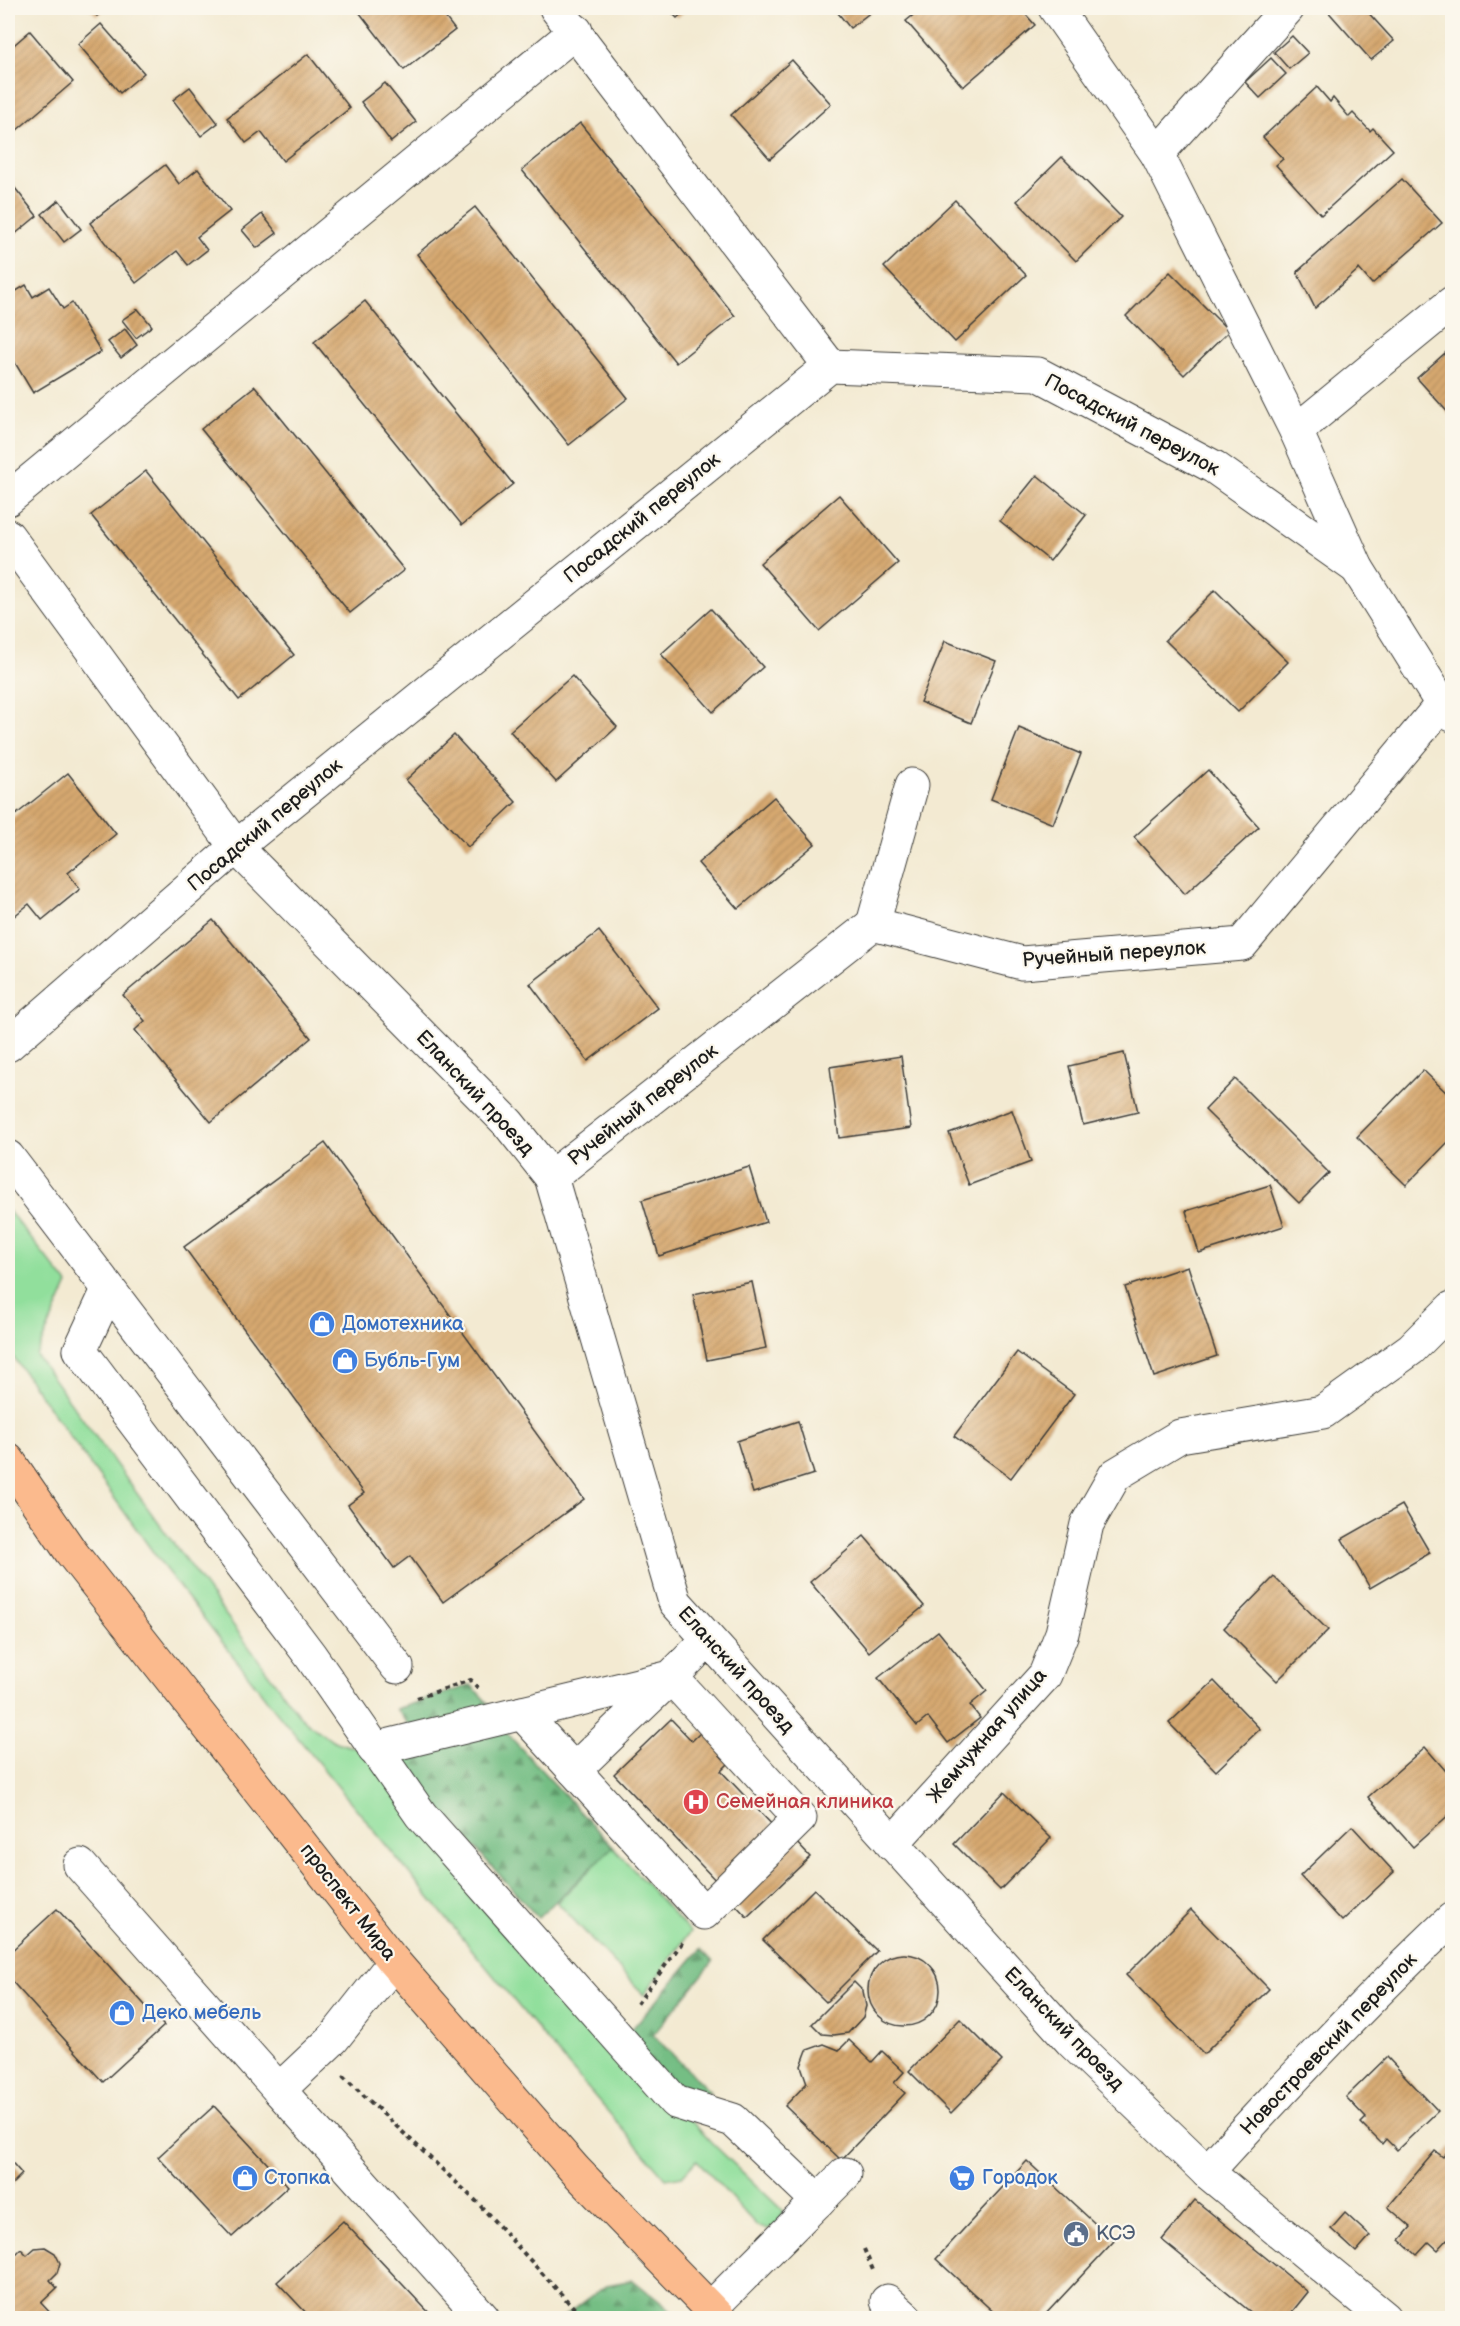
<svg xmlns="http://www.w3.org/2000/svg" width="1460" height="2326" font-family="'Balsamiq Sans',sans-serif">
<defs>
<pattern id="forest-firs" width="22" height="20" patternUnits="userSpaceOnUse" patternTransform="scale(1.5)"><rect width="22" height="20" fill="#74be84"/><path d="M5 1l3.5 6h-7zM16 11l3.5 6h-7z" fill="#5e9a6b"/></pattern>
<pattern id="building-hatch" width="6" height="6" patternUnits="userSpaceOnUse" patternTransform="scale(1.5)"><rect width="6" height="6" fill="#d6a870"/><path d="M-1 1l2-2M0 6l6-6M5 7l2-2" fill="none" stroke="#b79060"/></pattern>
</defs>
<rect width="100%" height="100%" fill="#fbf7ec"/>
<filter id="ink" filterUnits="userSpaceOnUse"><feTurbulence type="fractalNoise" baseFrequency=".0167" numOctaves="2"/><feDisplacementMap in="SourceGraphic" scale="12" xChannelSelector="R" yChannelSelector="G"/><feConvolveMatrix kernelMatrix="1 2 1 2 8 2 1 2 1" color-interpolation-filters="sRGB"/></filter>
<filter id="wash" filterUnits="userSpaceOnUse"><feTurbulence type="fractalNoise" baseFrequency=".008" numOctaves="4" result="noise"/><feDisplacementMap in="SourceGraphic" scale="24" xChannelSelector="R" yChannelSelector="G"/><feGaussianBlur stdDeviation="1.35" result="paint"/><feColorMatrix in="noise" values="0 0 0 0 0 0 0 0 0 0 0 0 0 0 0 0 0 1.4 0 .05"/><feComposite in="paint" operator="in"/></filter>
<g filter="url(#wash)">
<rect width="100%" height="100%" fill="#f3ead2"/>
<g fill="#91df9c" stroke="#567e5c" stroke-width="1.5">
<path d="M8,1210L68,1284L36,1355L298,1714C319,1734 334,1745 364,1749L565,1988L713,2144L784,2212L775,2227L766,2229L757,2226L697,2160L682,2176L666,2179L548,2042L275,1710L163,1566L8,1350Z"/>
<path d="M613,1847L690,1932L644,1995L557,1902Z"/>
</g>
<g fill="url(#forest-firs)" stroke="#486d50" stroke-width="1.5">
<path d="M471,1685L498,1714L417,1736L396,1709Z"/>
<path d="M503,1729L613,1847L538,1918L400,1764L417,1750Z"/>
<path d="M701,1949L713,1962L653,2035L710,2092L681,2099L625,2037Z"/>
<path d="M633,2280L680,2318H562L607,2285Z"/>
</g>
<g id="blocks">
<g fill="url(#building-hatch)">
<path d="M89,8H107L97,16Z"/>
<path d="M356,8H438L455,30L404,70Z"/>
<path d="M667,8H688L677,18Z"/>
<path d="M834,8H876L850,28Z"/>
<path d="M922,8H1020L1035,25L963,87L906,21Z"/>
<path d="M1325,8H1364L1394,41L1371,60Z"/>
<path d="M101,24L144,73L120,93L78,44Z"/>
<path d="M30,31L73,82L9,137L8,50Z"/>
<path d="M1292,36L1308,53L1289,69L1274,52Z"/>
<path d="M308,54L350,108L283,161L261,132L246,143L227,118Z"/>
<path d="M1271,58L1286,74L1260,98L1245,82Z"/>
<path d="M792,60L831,104L770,159L731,115Z"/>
<path d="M385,83L416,122L391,142L361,102Z"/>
<path d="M190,87L218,123L201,136L173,100Z"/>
<path d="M1317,87L1330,102L1333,98L1349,117L1353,113L1370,131L1373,128L1393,150L1321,215L1276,165L1283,159L1263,137Z"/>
<path d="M580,123L735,316L676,363L522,170Z"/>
<path d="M1062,157L1121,217L1076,261L1017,201Z"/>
<path d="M165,165L179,184L198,169L230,211L197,237L207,250L188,265L177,251L136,283L90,223Z"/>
<path d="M1402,179L1442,223L1372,284L1359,269L1315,308L1297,272Z"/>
<path d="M11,183L37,216L8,240V186Z"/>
<path d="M59,200L81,229L64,242L42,214Z"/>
<path d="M955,200L1026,275L955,342L884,267Z"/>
<path d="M475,207L628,398L569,445L417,254Z"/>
<path d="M262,214L277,233L257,248L242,230Z"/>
<path d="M1170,272L1229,331L1184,375L1126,316Z"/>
<path d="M26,285L33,297L49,287L63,309L72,303L101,352L33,393L8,351V296Z"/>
<path d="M365,301L513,484L462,525L314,342Z"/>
<path d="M138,309L152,326L136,338L122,320Z"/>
<path d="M125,329L137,345L121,358L108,342Z"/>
<path d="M1452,347V417L1417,378Z"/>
<path d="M255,386L404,570L350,613L201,429Z"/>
<path d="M146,471L294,655L239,700L91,515Z"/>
<path d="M1037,475L1086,515L1050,561L1000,521Z"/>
<path d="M839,495L898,563L819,631L760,563Z"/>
<path d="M1215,590L1288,662L1238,712L1165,640Z"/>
<path d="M711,609L763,667L713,712L661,654Z"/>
<path d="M945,641L996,661L971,723L920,702Z"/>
<path d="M572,676L617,727L556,782L510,731Z"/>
<path d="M1019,728L1081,754L1053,824L991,799Z"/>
<path d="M454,735L516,802L468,847L406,780Z"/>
<path d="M1208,770L1259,827L1185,894L1134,837Z"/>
<path d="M68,773L116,834L68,873L80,889L42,920L29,904L8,921V821Z"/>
<path d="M774,797L815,844L738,909L698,863Z"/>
<path d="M213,920L311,1038L211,1122L135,1030L145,1021L123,995Z"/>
<path d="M599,931L658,1008L588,1061L530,984Z"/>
<path d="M1124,1053L1138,1112L1083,1125L1069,1066Z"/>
<path d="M901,1056L911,1128L839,1138L830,1067Z"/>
<path d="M1423,1070L1452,1098V1138L1406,1185L1357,1137Z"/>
<path d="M1235,1079L1329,1173L1299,1203L1205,1110Z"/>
<path d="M1012,1110L1031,1162L969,1185L949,1133Z"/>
<path d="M325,1143L584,1499L443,1602L410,1556L394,1568L348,1505L364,1493L184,1247Z"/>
<path d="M749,1167L766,1222L659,1256L642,1200Z"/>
<path d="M1270,1185L1284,1226L1199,1253L1186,1211Z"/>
<path d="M1188,1266L1217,1356L1154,1377L1125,1287Z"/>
<path d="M752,1282L766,1348L707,1360L693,1294Z"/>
<path d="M1017,1352L1074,1394L1011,1478L954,1436Z"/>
<path d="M798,1421L814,1474L753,1493L737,1441Z"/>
<path d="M1402,1505L1430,1553L1370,1588L1342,1539Z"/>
<path d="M864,1536L924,1606L869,1652L810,1582Z"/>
<path d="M1274,1577L1328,1630L1277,1681L1224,1628Z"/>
<path d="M938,1631L987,1691L970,1705L980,1718L948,1743L928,1717L917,1726L878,1678Z"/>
<path d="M1214,1681L1260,1729L1216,1771L1169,1723Z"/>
<path d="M671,1719L692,1741L703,1730L732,1760L721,1771L778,1831L721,1886L614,1774Z"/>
<path d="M1425,1747L1452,1778V1812L1413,1847L1368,1797Z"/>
<path d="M1004,1792L1051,1838L1000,1890L954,1844Z"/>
<path d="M1352,1826L1394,1872L1342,1921L1300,1876Z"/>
<path d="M795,1841L810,1857L747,1917L732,1901Z"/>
<path d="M814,1889L877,1951L826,2002L763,1940Z"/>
<path d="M57,1909L164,2026L103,2082L8,1977V1954Z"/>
<path d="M1191,1910L1269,1989L1204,2054L1126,1975Z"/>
<circle cx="904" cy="1990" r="36"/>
<path d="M854,1982L863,1991L866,2006L863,2017L848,2033L834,2035L822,2034L812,2024Z"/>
<path d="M960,2019L1002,2061L951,2113L909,2071Z"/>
<path d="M849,2040L872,2062L882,2051L904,2072L894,2083L905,2093L841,2160L785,2106L807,2083L801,2066L807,2050L824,2044L839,2050Z"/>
<path d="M1387,2057L1438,2111L1397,2150L1386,2139L1382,2144L1361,2123L1366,2118L1346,2097Z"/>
<path d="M214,2106L288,2186L232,2237L158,2157Z"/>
<path d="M1452,2146V2243L1448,2239L1438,2250L1429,2242L1417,2255L1400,2240L1411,2227L1388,2207L1435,2151L1443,2157Z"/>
<path d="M8,2158L22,2174L8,2188Z"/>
<path d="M1027,2161L1114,2241L1042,2318H1000L936,2259Z"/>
<path d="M1195,2200L1308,2292L1287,2318H1258L1162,2240Z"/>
<path d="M1345,2213L1370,2236L1356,2252L1331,2229Z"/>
<path d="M343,2221L434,2318H311L277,2282Z"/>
<path d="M45,2247L55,2253L60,2263L57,2273L50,2280L57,2288L41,2303L54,2317L8,2318V2262L21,2249L27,2255L35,2248Z"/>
</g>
</g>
</g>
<g filter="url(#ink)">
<use href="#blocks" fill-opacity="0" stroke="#3c3b37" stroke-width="1.5"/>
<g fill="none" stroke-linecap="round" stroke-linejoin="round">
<defs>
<g id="minor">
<path d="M556,8L830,366"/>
<path d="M1055,8L1157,154L1296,431L1357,568L1442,704L1452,715"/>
<path d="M1157,154L1288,8"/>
<path d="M1296,431L1452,303"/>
<path d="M8,499L576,31"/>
<path d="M8,536L236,847L508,1123L551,1177L675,1602L1072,2042L1207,2172L1385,2318"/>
<path d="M873,924L912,785"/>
<path d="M8,1045L236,847L830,366L1038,374L1214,467L1357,568"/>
<path d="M8,1157L397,1667"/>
<path d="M551,1177L873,924L1022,963L1242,944L1442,704"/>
<path d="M108,1290L80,1350L310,1655L421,1815L675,2102L733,2120L818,2201"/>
<path d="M522,1713L574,1770"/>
<path d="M374,1749L671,1677L800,1818L704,1913L574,1770L671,1677L708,1640"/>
<path d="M892,1844L1045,1675L1062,1633L1087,1524L1115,1475L1180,1436L1323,1412L1411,1349L1452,1308"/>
<path d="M80,1865L279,2090"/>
<path d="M394,1962L333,2039L279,2090L483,2318"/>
<path d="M1207,2172C1286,2085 1367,1999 1452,1919"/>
<path d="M887,2301L906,2318"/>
<path d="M710,2309L845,2174"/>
</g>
<path id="major" d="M8,1460L71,1552L394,1962L575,2170L719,2318"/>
</defs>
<use href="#minor" stroke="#3c3b37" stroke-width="35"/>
<use href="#major" stroke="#3c3b37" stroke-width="35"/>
<g stroke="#3c3b37" stroke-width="4" stroke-dasharray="4.5 4.5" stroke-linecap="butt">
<path d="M417,1698L471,1680L478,1688"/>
<path d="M637,2004L684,1940"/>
<path d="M343,2076L477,2202L583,2318"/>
<path d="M864,2249L873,2270"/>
</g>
<use href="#minor" stroke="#fff" stroke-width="33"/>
<use href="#major" stroke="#fbba8d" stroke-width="33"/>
</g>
</g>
<defs>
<symbol id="shop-disc" viewBox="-11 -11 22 22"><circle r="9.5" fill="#3f7fe0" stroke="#fbf7ec"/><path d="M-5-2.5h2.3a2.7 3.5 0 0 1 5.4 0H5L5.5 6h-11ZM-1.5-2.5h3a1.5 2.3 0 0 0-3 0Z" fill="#fff"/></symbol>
<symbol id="hospital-disc" viewBox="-11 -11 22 22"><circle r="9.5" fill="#e0444e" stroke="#fbf7ec"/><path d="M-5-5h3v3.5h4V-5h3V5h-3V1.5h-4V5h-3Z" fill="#fff"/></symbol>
<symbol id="supermarket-disc" viewBox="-11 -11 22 22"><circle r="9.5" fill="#3f7fe0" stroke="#fbf7ec"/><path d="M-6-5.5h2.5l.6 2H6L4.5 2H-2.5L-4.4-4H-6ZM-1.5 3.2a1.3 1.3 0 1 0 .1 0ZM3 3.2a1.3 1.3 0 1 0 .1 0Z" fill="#fff"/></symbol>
<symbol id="civic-disc" viewBox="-11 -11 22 22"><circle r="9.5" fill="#5c6f8a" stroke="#fbf7ec"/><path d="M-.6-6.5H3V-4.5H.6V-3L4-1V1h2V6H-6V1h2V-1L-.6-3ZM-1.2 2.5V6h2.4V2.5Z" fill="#fff"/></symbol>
</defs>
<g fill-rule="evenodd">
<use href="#shop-disc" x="307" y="1309" width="30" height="30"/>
<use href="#shop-disc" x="330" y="1346" width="30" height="30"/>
<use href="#hospital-disc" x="681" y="1787" width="30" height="30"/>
<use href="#shop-disc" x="107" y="1998" width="30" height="30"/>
<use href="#shop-disc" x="230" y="2163" width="30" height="30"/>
<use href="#supermarket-disc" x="947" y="2163" width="30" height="30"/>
<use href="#civic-disc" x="1061" y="2219" width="30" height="30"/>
</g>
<g text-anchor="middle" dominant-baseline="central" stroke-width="4.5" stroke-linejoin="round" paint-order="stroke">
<g font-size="20" fill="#1c1c1c" stroke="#fbf7ec">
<text transform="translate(1132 425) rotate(28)">Посадский переулок</text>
<text transform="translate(642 518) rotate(-39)">Посадский переулок</text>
<text transform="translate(265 825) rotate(-40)">Посадский переулок</text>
<text transform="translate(1114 954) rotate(-4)">Ручейный переулок</text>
<text transform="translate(475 1093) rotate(47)">Еланский проезд</text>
<text transform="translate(643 1105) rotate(-38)">Ручейный переулок</text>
<text transform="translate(736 1670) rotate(48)">Еланский проезд</text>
<text transform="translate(987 1736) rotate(-49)">Жемчужная улица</text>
<text transform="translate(348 1902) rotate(52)">проспект Мира</text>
<text transform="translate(1064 2029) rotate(46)">Еланский проезд</text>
<text transform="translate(1329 2044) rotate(-46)">Новостроевский переулок</text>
</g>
<g font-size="20" fill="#366cbe" stroke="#fbf7ec" text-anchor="start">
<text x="342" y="1324">Домотехника</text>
<text x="364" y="1361">Бубль-Гум</text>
<text x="142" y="2013">Деко мебель</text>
<text x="264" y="2178">Стопка</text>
<text x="982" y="2178">Городок</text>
</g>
<g font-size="20" fill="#be3a42" stroke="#fbf7ec" text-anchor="start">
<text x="716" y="1802">Семейная клиника</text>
</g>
<g font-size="20" fill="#4e5e75" stroke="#fbf7ec" text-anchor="start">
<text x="1096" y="2234">КСЭ</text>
</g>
</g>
<rect width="1460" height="2326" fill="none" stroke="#fbf7ec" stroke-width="30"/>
</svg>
